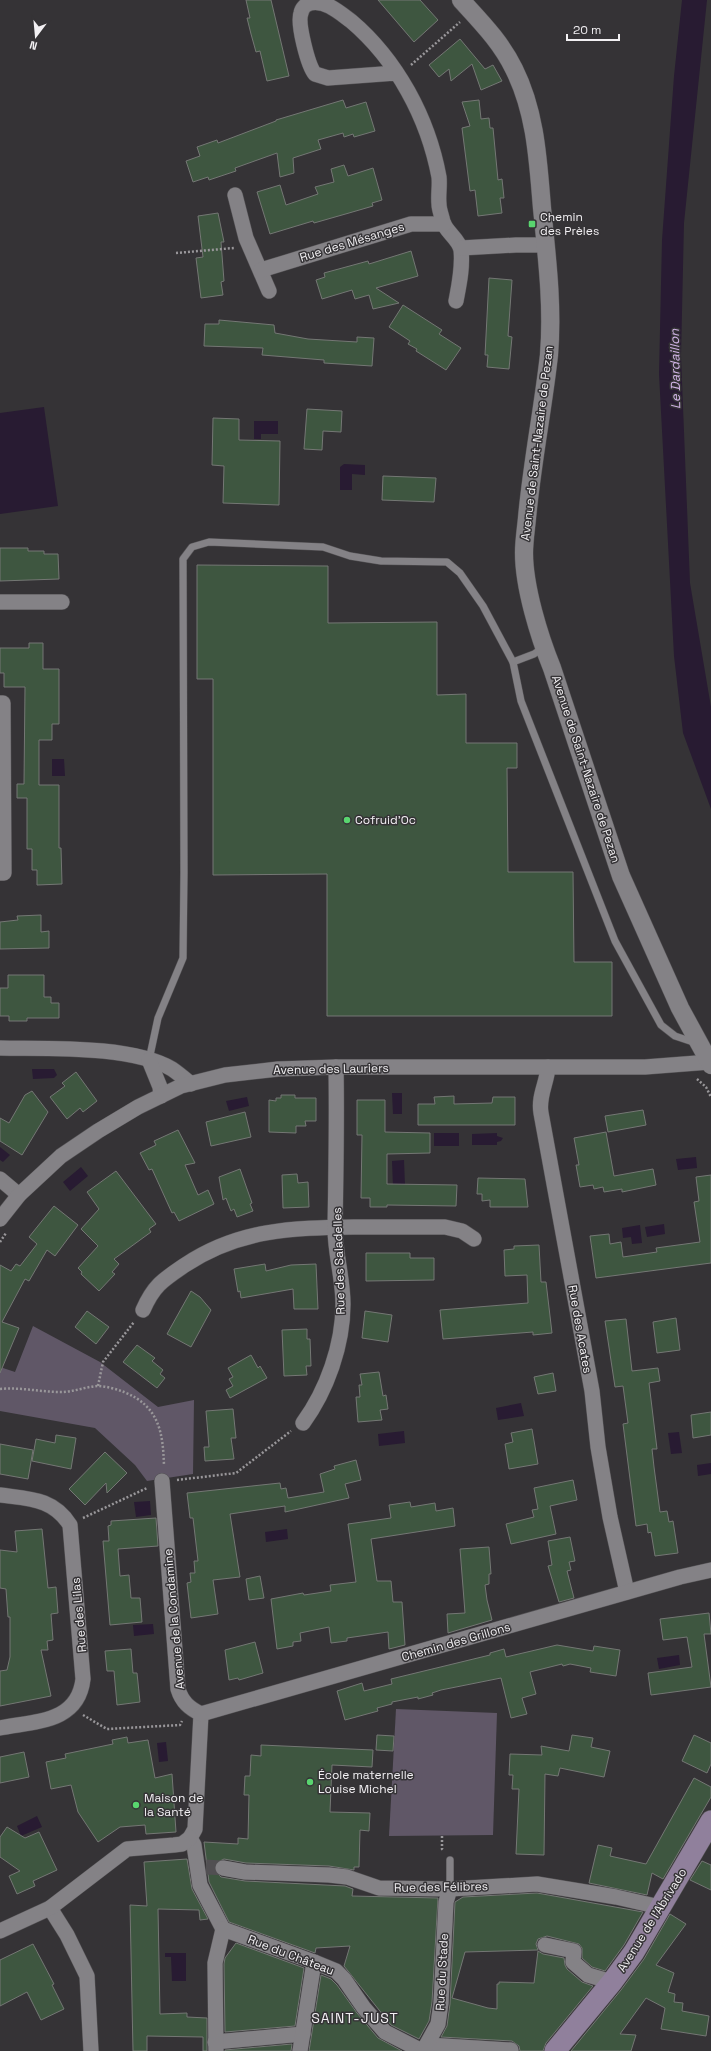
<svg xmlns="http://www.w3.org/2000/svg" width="711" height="2051" font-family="'Space Grotesk',sans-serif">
<rect width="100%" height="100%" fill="#353336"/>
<g fill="#605767">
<path d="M33,1326L100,1362L158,1407L194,1400L193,1474L147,1481L135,1465L95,1428L0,1411V1367L15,1372Z"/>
<path d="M396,1709L497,1713L493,1835L389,1836Z"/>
</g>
<g fill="#281b32">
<path d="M682,0H707L684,223L681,356L690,583L711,707V809L683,733L674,656L659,374L662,240L674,76Z"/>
<path d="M44,407L58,506L0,514V413Z"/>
<path d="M254,421H278V434H261V439H254Z"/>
<path d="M344,464L365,465V475L352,474V490H340V467Z"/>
<path d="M52,759H64L65,776H52Z"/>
<path d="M32,1069H54L57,1075L54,1078L33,1079Z"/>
<path d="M392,1093H402V1114H393Z"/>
<path d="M247,1097L249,1106L229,1111L226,1101Z"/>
<rect x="434" y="1133" width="25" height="13"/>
<path d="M497,1133V1136L503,1138L501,1141L497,1142V1145H472V1134Z"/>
<path d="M0,1147L10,1155L3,1162L0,1160Z"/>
<path d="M696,1157L697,1168L678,1170L676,1159Z"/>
<path d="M404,1160L405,1186L393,1187L392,1161Z"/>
<path d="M81,1167L88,1176L70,1191L63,1182Z"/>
<path d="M664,1224L665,1234L647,1237L645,1227Z"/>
<path d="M640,1225L642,1243L632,1244L631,1237L623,1238L622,1228Z"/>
<path d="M521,1403L524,1416L498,1420L496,1408Z"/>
<path d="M404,1431L405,1443L379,1446L378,1434Z"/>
<path d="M679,1432L682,1453L671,1454L668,1433Z"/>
<path d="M711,1463V1474L698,1476L697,1465Z"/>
<path d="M150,1501L151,1515L136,1517L134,1502Z"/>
<path d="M287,1529L288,1539L266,1542L265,1532Z"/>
<path d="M153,1624L154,1634L134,1636L133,1625Z"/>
<path d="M679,1655L680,1665L659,1669L657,1658Z"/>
<path d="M166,1742L168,1761L159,1762L157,1743Z"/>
<path d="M37,1816L42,1827L21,1836L17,1826Z"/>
<path d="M165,1953H186V1981H172L171,1957H165Z"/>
</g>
<g fill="#3e5640" stroke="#747774">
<path d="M246,0H271L289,76L267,81L260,51L256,52L251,34L247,18H250Z"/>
<path d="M378,0H420L438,20L414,42Z"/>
<path d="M460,39L485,69L493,65L502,81L481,90L472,64L451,81L449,69L439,77L429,65Z"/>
<path d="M343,100L346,108L366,102L375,131L354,137L353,134L344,137L343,133L318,140L321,149L293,158L294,173L280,177L277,153L235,168L236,171L209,180L208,177L193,182L186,161L200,156L197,147L217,140L218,143L276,121V120Z"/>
<path d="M479,100L481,119L489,118L490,128H493L498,180L502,179L504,198H500L502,213L478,216L475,190L470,191L462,128L470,126L462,102Z"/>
<path d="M344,165L348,176L373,168L382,200L372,203L373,206L349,213L314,223L313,221L270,234L257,192L280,185L286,205L318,194L315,187L334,182L331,169Z"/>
<path d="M218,213L224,242H221L224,281L221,282L223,295L201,298L196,258L203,257L198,216Z"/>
<path d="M411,251L418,276L376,288L399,303L373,309L369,295L355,299L352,290L322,299L316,280L325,277L324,273L368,261L369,264Z"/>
<path d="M489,278L512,280L508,336L512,337L509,369L487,367L488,355H485Z"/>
<path d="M403,305L442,330L439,334L461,348L446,370L416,351L417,349L408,344L410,341L389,327Z"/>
<path d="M219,320L274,325L275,333L308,339L357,342V337L374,338L372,366L324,363V360L262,355L263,348L204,346L205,324H219Z"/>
<path d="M307,409L342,411L341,432L323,431L322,450L304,449Z"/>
<path d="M213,418L239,419V440L280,441L279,505L223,503L224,466L212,465Z"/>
<path d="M383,476L436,478L434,502L382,500Z"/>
<path d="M0,548H28V551H44V554H58L59,579L0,581Z"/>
<path d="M197,565L328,566V623L437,622V695L466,694V743H517V768H507L508,872H573L574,962H612V1016H327V874L213,875V679H197Z"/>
<path d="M29,643H43V669H59V724H52V740H39V785H59V848H61L62,884L37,885V870H32V849H27V798H17V784H24L25,687H4V673H0V648H29Z"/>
<path d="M41,915V932L49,931V948L0,949V922L18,920L17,916Z"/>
<path d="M8,975H44V997H51V1003H59V1018H27V1021H9V1016H0V988H8Z"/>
<path d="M76,1072L97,1101L83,1112L80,1108L67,1119L50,1097L65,1086L62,1083Z"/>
<path d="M32,1091L48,1112L22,1155L0,1141V1118L9,1123L25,1095Z"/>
<path d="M281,1095H295V1098H316V1121H305L306,1126H296V1133L269,1132V1100L276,1101V1098H281Z"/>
<path d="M454,1096V1104L492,1103L493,1097H515V1125H418V1104H435L434,1097Z"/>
<path d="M357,1100H385V1132L430,1133V1153L387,1154V1184L457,1185L456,1206L387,1205V1207H370V1198H361L362,1135H357Z"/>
<path d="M643,1110L646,1125L608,1132L605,1116Z"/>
<path d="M245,1112L251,1137L211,1146L206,1122Z"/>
<path d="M178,1130L195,1163L185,1165L198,1195L208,1190L214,1204L179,1221L174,1212L172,1213L152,1169L149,1170L140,1153L156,1145L154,1141Z"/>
<path d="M606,1132L614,1176L653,1169L656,1185L622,1192V1189L604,1192L603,1187L594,1189L593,1185L580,1187L576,1165H579L574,1138Z"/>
<path d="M240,1169L252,1203L250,1204L253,1211L237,1217L234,1209L231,1211L226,1198L223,1200L219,1177Z"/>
<path d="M116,1171L156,1224L149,1229L151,1232L114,1259L119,1264L112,1272L115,1274L99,1291L81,1274L82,1272L78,1268L98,1246L81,1229L99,1209L87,1192Z"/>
<path d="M297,1174L298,1183L308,1182L309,1207L283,1208L282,1175Z"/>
<path d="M711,1175V1263L596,1278L590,1236L609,1234L610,1244L621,1242L623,1257L657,1252L656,1248L700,1242L694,1202L699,1201L696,1177Z"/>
<path d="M478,1178L525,1179L528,1207H490V1200L482,1201V1194H477Z"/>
<path d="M54,1206L78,1225L55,1256L47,1250L29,1281L25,1279L2,1322L19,1328L0,1373V1265L11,1271L16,1264L20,1266L37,1244L29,1237Z"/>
<path d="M539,1245L541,1282H546L552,1333L533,1335V1332L443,1339L440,1310L528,1303L527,1275L505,1276L504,1250L514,1249V1246Z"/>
<path d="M366,1253H410V1258H434V1280L366,1281Z"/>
<path d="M265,1264L266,1271L291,1265L316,1264L318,1309H294L293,1289L241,1298L240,1291L238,1292L234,1269Z"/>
<path d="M191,1291L200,1297L211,1310L191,1347L167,1334Z"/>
<path d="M87,1311L109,1327L96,1344L75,1327Z"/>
<path d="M365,1311L392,1315L388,1342L362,1338Z"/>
<path d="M676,1318L680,1350L657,1353L653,1322Z"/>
<path d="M626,1319L632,1371L658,1368L660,1381L649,1383L657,1449H652L654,1467L660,1512L667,1511L669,1522L673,1521L678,1553L655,1556L651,1532L648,1533L647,1524L636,1526L623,1424L628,1423L623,1386L615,1387L605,1321Z"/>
<path d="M307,1329V1339H310L311,1366H306L307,1375L284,1376L282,1330Z"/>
<path d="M137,1345L155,1358L152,1361L163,1370L160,1374L165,1378L157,1388L123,1362Z"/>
<path d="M251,1355L258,1368L260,1366L267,1378L230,1398L226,1390L233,1386L229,1379L233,1377L228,1368Z"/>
<path d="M379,1372L383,1396L386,1395L388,1409L380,1410L382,1420L358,1422L356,1397H360L359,1385H362L360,1374Z"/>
<path d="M553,1373L556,1391L538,1394L534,1377Z"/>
<path d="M233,1409L236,1438H231L234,1459L205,1461L204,1447H209L206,1411Z"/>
<path d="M711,1412V1435L693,1438L691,1415Z"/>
<path d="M532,1429L538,1464L509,1469L505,1444L513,1442L511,1433Z"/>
<path d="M56,1435L76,1438L71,1469L32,1461L36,1439L55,1443Z"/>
<path d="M0,1444L33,1450L28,1479L0,1474Z"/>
<path d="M105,1452L127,1473L107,1493L106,1483L85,1505L69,1489Z"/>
<path d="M356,1460L361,1480L345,1484L349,1498L285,1512V1506L230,1514L240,1577L213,1580L218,1614L191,1618L187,1583L191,1582L190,1573H195L194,1561H198L193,1518H190L187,1493L280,1483L281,1489L286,1488L288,1498L324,1492L320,1474L335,1469L334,1466Z"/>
<path d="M573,1480L577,1500L550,1506L556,1534L511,1544L506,1524L534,1517L532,1510L538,1509L534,1488Z"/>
<path d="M410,1502L411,1507L435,1503L436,1511L453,1508L455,1526L371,1539L377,1581H391L393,1602H402L405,1645L389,1649L388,1632L347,1638V1641L331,1643L329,1627L300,1633L301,1641L293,1642V1646L277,1649L271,1599L303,1593L304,1595L331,1591L330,1585L356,1582L348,1524L391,1518L389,1505Z"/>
<path d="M156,1518L158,1546L118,1549L120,1576L129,1575L131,1598H140L142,1622L110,1625L103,1541H109L108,1526L111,1525V1521Z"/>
<path d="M42,1529L48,1588L56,1587L58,1613L51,1614L53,1640L47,1641L48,1650H41L51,1696L0,1706V1671L7,1670L10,1657V1617H8L6,1589L0,1588V1550L17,1552L15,1531Z"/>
<path d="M570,1537L575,1561L569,1562L571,1570L567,1571L574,1598L559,1602L548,1566L552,1565L548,1541Z"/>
<path d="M489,1547L491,1574H489V1584L485,1585L487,1600L492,1620L448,1633L447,1614L465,1613L460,1549Z"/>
<path d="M260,1576L264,1598L249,1600L246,1579Z"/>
<path d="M709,1613L711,1634H704L711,1687L651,1695L648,1673L692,1667L687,1637L663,1640L660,1619Z"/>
<path d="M255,1642L263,1673L239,1680L238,1678L229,1680L225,1650Z"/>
<path d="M557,1645L593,1651L594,1646L620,1650L616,1676L590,1672L591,1668L570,1664L563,1666L562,1664L530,1672L536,1694L522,1698L527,1714L511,1718L501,1678L441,1690L432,1693L433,1695L418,1699V1697L392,1702V1704L377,1708L378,1711L345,1720L337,1691L362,1683L364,1691L392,1684L391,1679L490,1655V1653L504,1649L506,1657Z"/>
<path d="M131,1649L133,1673H137L140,1702L117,1705L114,1671H107L105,1651Z"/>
<path d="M377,1735L394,1736L393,1751L376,1750Z"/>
<path d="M572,1735L593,1738L591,1747L610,1751L604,1777L560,1768L558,1776L545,1774L544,1855L516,1854L519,1789H512L513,1775H509L510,1754L542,1755L541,1746L569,1751Z"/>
<path d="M694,1735L711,1743V1764L707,1773L682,1761Z"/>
<path d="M127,1737L128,1743L148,1740L155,1778L172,1774L176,1832L146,1834L145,1825L120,1827L98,1842L78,1812L71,1785L51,1789L46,1762L66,1758L65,1754L113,1744L112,1740Z"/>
<path d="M261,1745L373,1750L372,1767L332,1765L330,1812L370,1813L369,1831L360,1830L359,1867H354V1870L329,1866L246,1863L224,1859L216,1863L215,1871L221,1877L245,1881L345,1886L353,1889L352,1896L438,1898L432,2002L429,2021L419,2039L391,2025L344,1966L350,1946L316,1948L315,1953L229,1922L209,1882L204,1842L238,1844V1838L248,1839L249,1795H244L245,1776H250L251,1755L261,1756Z"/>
<path d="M24,1752L29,1777L0,1783V1757Z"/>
<path d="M694,1778L711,1787V1797L663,1879L652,1873L647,1895L589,1883L598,1845L612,1848L610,1856L646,1864Z"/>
<path d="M7,1827L25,1838L39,1832L57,1870L33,1881L35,1886L17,1894L9,1876L20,1871L0,1857V1837Z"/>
<path d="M187,1859L192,1889L208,1919L200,1920L199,1910L158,1909L160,2014L187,2013V2017L207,2018V2051H203V2037L147,2036V2051H133L130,1905L147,1906L144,1862Z"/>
<path d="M702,1861L711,1865V1890L690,1880Z"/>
<path d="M537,1893L643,1912L624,1945L605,1971L592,1967L582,1958V1948L579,1944L547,1936L538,1939L536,1944L538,1950L465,1952L452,1998L488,2008L497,2009V1984H499V1982L534,1983L538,1951L543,1954L564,1958L565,1965L567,1969L582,1982L593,1986L546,2043L543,2051H520L519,2046L512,2041L441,2037L447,2026L450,2004L455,1902L463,1897Z"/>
<path d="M670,1914L686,1924L656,1965L674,1973L668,1992L675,1994L674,2002L683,2003L682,2011L709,2016L706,2036L661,2029L665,2008L646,1998L620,2034L636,2035L631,2051H571L621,1990L644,1959Z"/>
<path d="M236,1943L304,1968L295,2026L225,2032L224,1964L225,1958Z"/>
<path d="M33,1944L54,1984L52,1985L64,2009L41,2020L27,1992L0,2006V1960Z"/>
<path d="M321,1975L331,1979L337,1985L357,2013L378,2038L402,2051H309Z"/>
<path d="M292,2044L291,2051H225V2050Z"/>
</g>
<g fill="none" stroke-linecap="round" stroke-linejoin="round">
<path stroke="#514f52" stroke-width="15" stroke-dasharray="15 8" stroke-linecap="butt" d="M206,1867L223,1868"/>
<defs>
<g id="service">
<path d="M544,647L534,654L513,662L521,701L615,941L661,1025L675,1036L696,1043"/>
<path d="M149,1060L158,1018L183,958L184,872L183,559L192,547L209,542L323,547L350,556L381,561L447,562L460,573L483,606L513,662"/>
<path d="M450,1889V1860"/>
</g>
<g id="minor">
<path d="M396,73L328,78L315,74C308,66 297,23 301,13C302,8 306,4 311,3C326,0 340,13 351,21C397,60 428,118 439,177C440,186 438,195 439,204C439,210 442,216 443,222C446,232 459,239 461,250C463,267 459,285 456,301"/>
<path d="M235,195L246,238L269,291"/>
<path d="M461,248L516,245H546"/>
<path d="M261,270L411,224H444"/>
<path d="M0,602H62"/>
<path d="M0,703H3L4,873H0"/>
<path d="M0,1048C47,1049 131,1045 172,1069C178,1073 185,1079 191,1084"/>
<path d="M149,1060L160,1087L161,1096"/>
<path d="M548,1067C547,1083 538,1096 541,1113L592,1391L598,1447L610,1517L627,1592"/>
<path d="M0,1179L19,1195"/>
<path d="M0,1219L19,1195L61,1156L98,1131L138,1107L181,1086L225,1075L278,1069L336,1067H645L710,1062"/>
<path d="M143,1310C154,1285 163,1280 185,1265C239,1229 292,1228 354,1227C384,1227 415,1227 445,1227L462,1231L474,1239"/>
<path d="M303,1423C327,1390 343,1345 343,1304C343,1278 335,1254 335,1228C336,1175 337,1121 336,1067"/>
<path d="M162,1481L178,1689C182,1702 189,1708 201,1714L195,1829L190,1838L194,1845L200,1885L223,1929"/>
<path d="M0,1495C29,1499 53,1498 70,1525L83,1679C78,1723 35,1721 0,1728"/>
<path d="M201,1714L680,1577L711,1570"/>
<path d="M223,1868L245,1872L329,1875L347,1877L379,1888L450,1889L537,1884L616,1897L651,1905L659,1909"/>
<path d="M50,1908L67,1935L87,1976L91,2051"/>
<path d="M223,1929L314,1962L336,1971L344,1979L364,2008L385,2032L422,2051"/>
<path d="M0,1931L50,1908L127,1849L174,1845L182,1844L190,1838"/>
<path d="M545,1945L574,1951L573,1962L588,1975L612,1982"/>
<path d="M215,2042L303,2034"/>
<path d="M428,2045L511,2050"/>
<path d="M216,2051L215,1963L223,1929"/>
<path d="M300,2051L314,1962"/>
<path d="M423,2051L438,2024L441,2003L446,1902L450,1889"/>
</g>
<path id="tertiary" d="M461,0C481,22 501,42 514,69C536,113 538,161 542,208C547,258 553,306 549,355C543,409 532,463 527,518C526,529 524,541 524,553C524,587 539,636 552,668L621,876L680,1008L711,1065"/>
<path id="secondary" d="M555,2051L612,1982L634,1952L711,1821"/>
</defs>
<use href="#service" stroke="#545255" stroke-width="8"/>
<use href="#minor" stroke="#545255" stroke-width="16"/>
<use href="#tertiary" stroke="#545255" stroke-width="19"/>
<use href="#secondary" stroke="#545255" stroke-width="22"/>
<g stroke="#99979a" stroke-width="2.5" stroke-dasharray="2 2" stroke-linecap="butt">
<path d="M411,65L460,22"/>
<path d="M176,253L234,248"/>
<path d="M697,1079L706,1087L711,1097"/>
<path d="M0,1242L6,1233"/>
<path d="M98,1386L103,1362L134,1322"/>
<path d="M0,1389C21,1387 40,1392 61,1392C73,1392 85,1387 97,1386C106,1386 116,1389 124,1392C159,1406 163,1432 164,1466"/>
<path d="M177,1480L236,1473L291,1431"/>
<path d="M83,1518L147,1488"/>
<path d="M83,1715L107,1729L180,1725L182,1721"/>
<path d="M442,1836V1849L444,1851"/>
</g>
<use href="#service" stroke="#848286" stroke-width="7"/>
<use href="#minor" stroke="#848286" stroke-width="15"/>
<use href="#tertiary" stroke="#848286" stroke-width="18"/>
<use href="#secondary" stroke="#90809c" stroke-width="21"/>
</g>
<g fill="#59d56f" stroke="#353336" stroke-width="1.5">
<rect x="528" y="220" width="8" height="8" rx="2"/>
<circle cx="347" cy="820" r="4"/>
<circle cx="310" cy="1782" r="4"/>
<circle cx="136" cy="1805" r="4"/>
</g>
<g text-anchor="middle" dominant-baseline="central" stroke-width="3" stroke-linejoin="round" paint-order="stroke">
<g font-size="12" fill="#f2f0f3" stroke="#353336" text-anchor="start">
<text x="540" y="217">Chemin<tspan x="540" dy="14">des Prèles</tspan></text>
<text x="355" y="820">Cofruid’Oc</text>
<text x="318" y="1775">École maternelle<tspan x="318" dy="14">Louise Michel</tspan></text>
<text x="144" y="1798">Maison de<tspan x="144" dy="14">la Santé</tspan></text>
</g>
<g font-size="12" fill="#f2f0f3" stroke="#353336">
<text transform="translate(352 242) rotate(-17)">Rue des Mésanges</text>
<text transform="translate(537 443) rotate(-83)">Avenue de Saint-Nazaire de Pezan</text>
<text transform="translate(586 769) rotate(72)">Avenue de Saint-Nazaire de Pezan</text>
<text transform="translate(331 1069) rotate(-1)">Avenue des Lauriers</text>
<text transform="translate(339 1261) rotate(-92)">Rue des Saladelles</text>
<text transform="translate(580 1329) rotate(80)">Rue des Acates</text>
<text transform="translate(79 1615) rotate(-95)">Rue des Lilas</text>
<text transform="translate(174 1619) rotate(-95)">Avenue de la Condamine</text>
<text transform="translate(456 1642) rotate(-16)">Chemin des Grillons</text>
<text transform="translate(441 1887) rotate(-1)">Rue des Félibres</text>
<text transform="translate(652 1920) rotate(-58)">Avenue de l'Abrivado</text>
<text transform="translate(291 1955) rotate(21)">Rue du Château</text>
<text transform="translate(442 1972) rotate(-87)">Rue du Stade</text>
</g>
<g font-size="13" font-style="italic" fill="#d2b5e7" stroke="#353336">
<text transform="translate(675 369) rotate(-91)">Le Dardaillon</text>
</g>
<g font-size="14" letter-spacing="1" fill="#f2f0f3" stroke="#353336">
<text x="355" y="2018">SAINT-JUST</text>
</g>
</g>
<g transform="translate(36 36) rotate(196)" stroke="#353336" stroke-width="3" paint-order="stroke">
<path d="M0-3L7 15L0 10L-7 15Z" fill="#f2f0f3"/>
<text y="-6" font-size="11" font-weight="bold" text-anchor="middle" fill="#f2f0f3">N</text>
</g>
<path d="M567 34v6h52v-6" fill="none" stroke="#f2f0f3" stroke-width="2"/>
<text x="573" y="34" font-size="12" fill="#f2f0f3" stroke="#353336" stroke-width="3" paint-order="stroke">20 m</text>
</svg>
